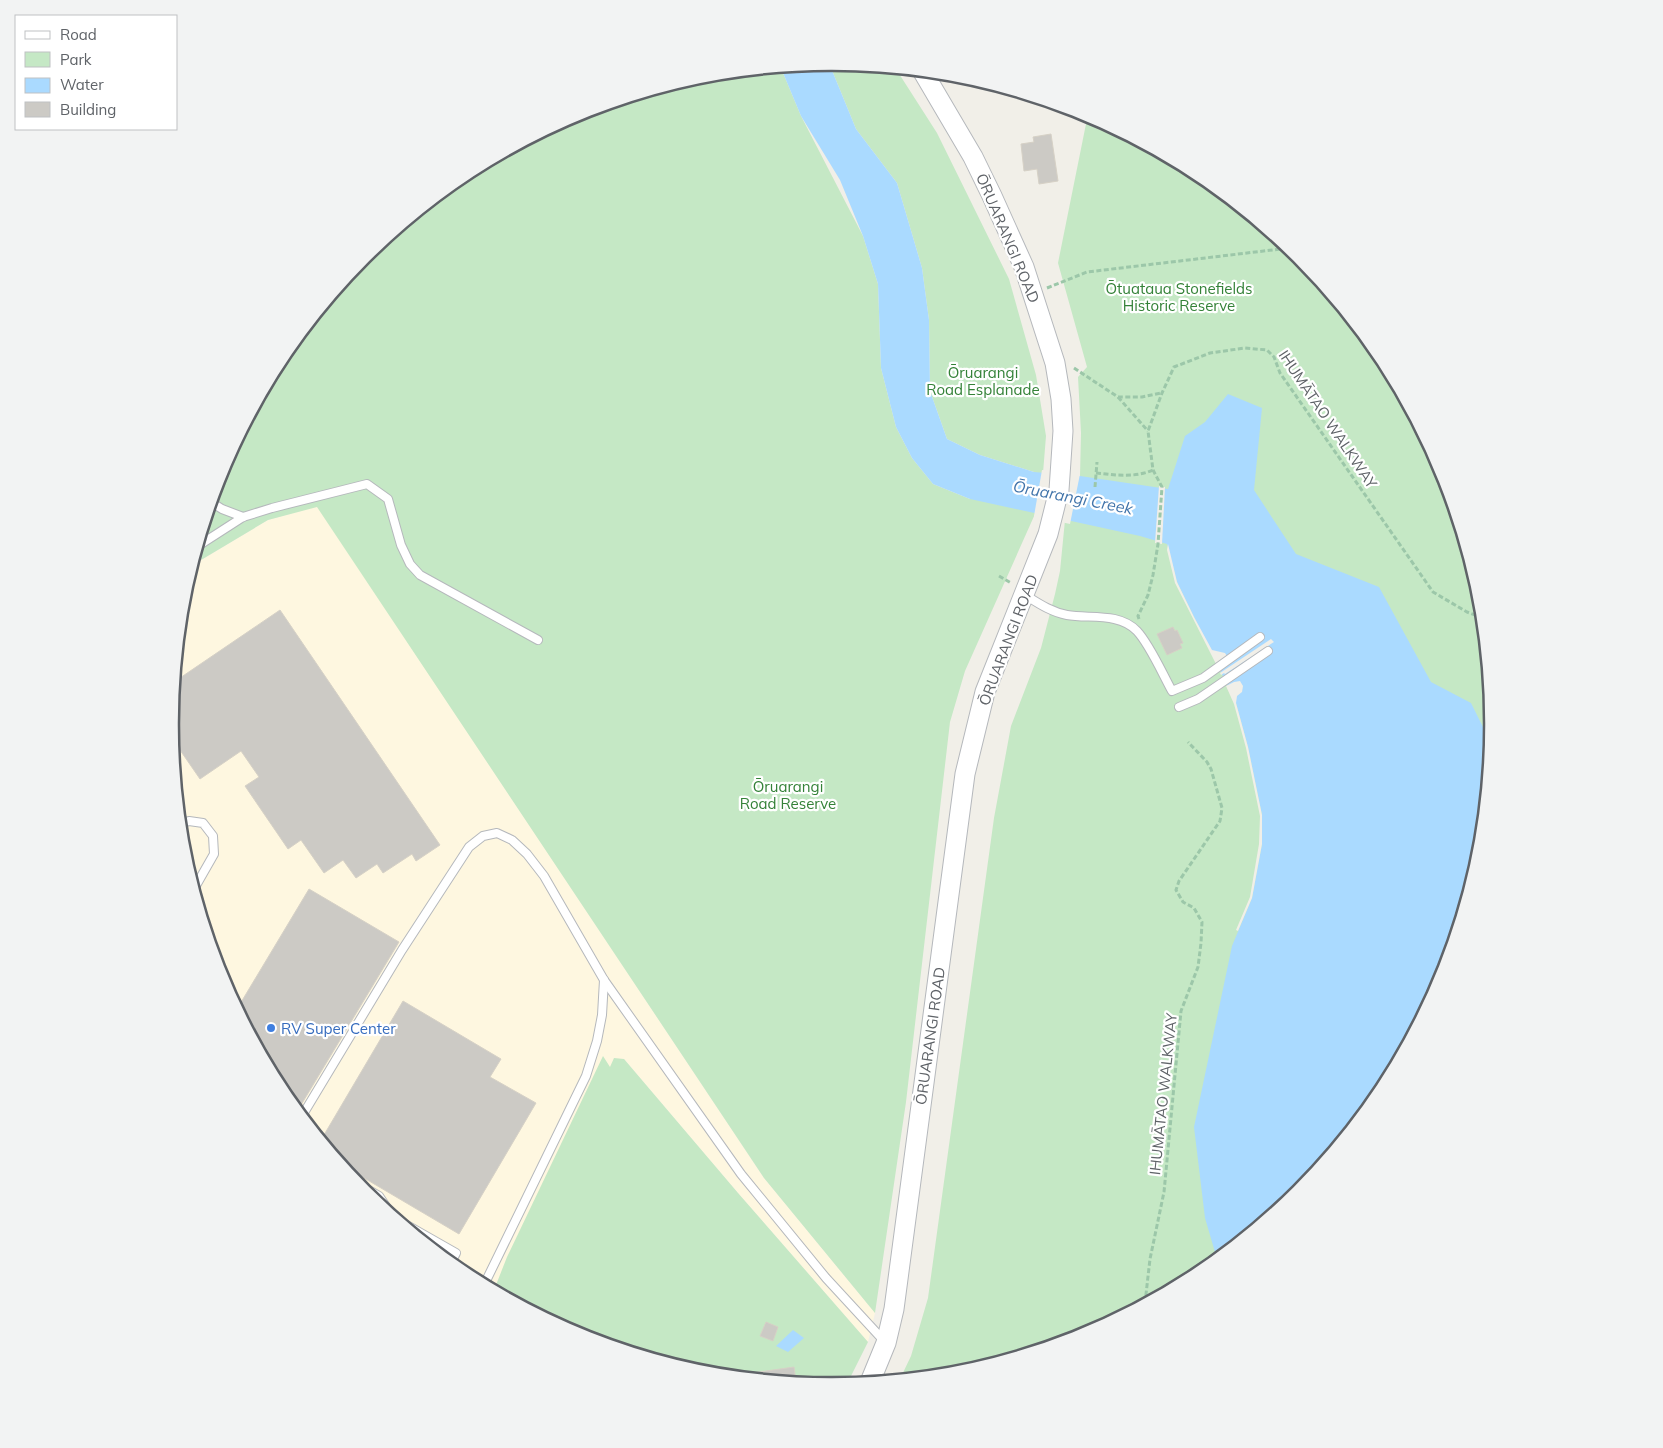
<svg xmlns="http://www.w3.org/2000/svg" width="1663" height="1448" font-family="Mulish,sans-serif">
<rect width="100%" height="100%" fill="#f1efe8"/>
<path fill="#fef7e0" d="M317,506L764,1178L875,1313L868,1342L738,1193L624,1059L505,1296L464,1274L364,1192L281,1091L220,977L183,853L170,724L183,595L191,566L268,520Z"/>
<g fill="#c5e8c5">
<path d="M829,63L896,69L937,133L1009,279L1036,375L1046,436L1043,473L1080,476L1081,433L1078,377L1087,367L1058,263L1088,114L1199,174L1299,256L1382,357L1443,471L1480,595L1493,724L1480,853L1443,977L1381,1092L1299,1192L1199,1274L1084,1335L960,1373L900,1379L911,1356L928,1298L994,818L1011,726L1041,648L1055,594L1060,571L1065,520L1035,514L965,671L950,722L906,1102L875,1313L764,1178L317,507L268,520L191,566L220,471L282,356L364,256L464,174L579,113L703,75L781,68L801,116L863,236L878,284L881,368L896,427L912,458L933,484L970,499L1034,472L980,455L947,439L930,391L929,320L922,268L897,183L856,129Z"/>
<path d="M603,1056L610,1067L614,1058L624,1059L738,1193L868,1342L847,1384L831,1385L702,1373L578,1335L494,1290L507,1257Z"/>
</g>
<g fill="#aadaff">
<path d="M829,63L856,129L897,183L922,268L929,320L930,391L947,439L980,455L1034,472L1080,476L1168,489L1185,436L1205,422L1228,394L1262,408L1254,490L1296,554L1379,587L1431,682L1471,703L1491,743L1480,853L1443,977L1381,1092L1299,1192L1217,1259L1205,1218L1194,1127L1232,946L1252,898L1262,844V815L1248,747L1236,703L1177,582L1167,544L1140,536L970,499L933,484L912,458L896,427L881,368L878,284L863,236L840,180L801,116L781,68Z"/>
<path d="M793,1330L804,1338L788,1352L776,1346Z"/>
</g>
<g fill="#f1efe8">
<path d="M1042,470L1080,474L1070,524L1034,516Z"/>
<path d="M1159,486L1165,487L1162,544L1155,543Z"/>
<path d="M1168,544L1177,582L1194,617L1212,650L1225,653L1227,656L1216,664L1175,583L1167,550Z"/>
<path d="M1271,639L1274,642L1225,674L1224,673L1221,675L1220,673Z"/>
<path d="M1240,681L1243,686L1242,692L1237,696L1236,703L1248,747L1262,815V844L1252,898L1238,931L1236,930L1250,897L1259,844L1260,816L1246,748L1234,704L1226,686L1234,682Z"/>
</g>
<g fill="#cccac5" stroke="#d6d1c6">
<path d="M1051,134L1058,181L1039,184L1037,169L1024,171L1021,144L1034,142L1033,137Z"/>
<path d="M280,610L440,845L416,861L412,854L383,873L377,864L356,878L343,860L324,873L301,840L288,849L245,786L259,777L241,751L200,779L171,737L170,724L174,682Z"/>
<path d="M1173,627L1175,631L1177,630L1183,643L1180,644L1182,648L1167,655L1157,634Z"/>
<path d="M309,889L399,942L301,1105L281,1091L237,1009Z"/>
<path d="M403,1001L501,1059L490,1077L536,1103L459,1234L342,1165L321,1140Z"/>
<path d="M766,1322L778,1327L773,1341L760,1336Z"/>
<path d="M794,1367L796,1382L752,1378V1373Z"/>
</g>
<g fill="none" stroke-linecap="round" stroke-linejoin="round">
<defs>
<g id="service">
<path d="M211,502L222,509L243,517"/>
<path d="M198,546L243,517L272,508L367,484L388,499L401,545L410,564L420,575L538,640"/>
<path d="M1025,595C1038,603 1051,612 1067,615C1089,619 1119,612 1137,631C1150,645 1162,673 1172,691L1203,678L1260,637"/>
<path d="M1179,707L1198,699L1268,651"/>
<path d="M180,824L189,821L203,823L213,836L214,854L194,889"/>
<path d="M302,1116L402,950L469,847L483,836L497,833L512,840L527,854L544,876L604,980L741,1174L826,1278L885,1342"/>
<path d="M355,1182L379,1196L391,1214"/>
<path d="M398,1220L456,1253L451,1263"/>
<path d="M484,1285L586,1076L597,1041L602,1015L604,980"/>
</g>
<path id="tertiary" d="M870,1382L886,1343L894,1309L965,774L985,692L1048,534L1059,490L1063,431L1061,399L1055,363L1024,267L992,196L973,157L923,72"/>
</defs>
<use href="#service" stroke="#b5b8bc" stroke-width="10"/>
<use href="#tertiary" stroke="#b5b8bc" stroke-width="21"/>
<g stroke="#9cc7a9" stroke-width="3" stroke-dasharray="5 2.5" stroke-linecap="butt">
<path d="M1047,288L1087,272L1289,248"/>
<path d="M1074,368L1118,397H1142L1161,393"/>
<path d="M1118,397L1148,431"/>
<path d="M1096,473C1115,475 1135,478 1153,470"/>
<path d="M1095,487L1097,462"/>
<path d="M999,576L1011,583"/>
<path d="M1139,619L1138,616L1148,595L1153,575L1158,544L1162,487L1153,470L1148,431L1162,393L1174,367L1210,353L1245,348L1267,350L1274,357L1280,373L1433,592L1467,612L1483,618"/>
<path d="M1145,1303L1150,1259L1164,1192L1181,1011L1198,967L1201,943L1202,922L1194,908L1183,902L1176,890L1179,881L1220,821L1222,808L1211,769L1207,762L1188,742"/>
</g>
<use href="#service" stroke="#fff" stroke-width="8"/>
<use href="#tertiary" stroke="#fff" stroke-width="19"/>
</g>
<circle fill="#3f7fe0" stroke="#fff" stroke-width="2" cx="271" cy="1028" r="5"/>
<g text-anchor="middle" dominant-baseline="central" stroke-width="4.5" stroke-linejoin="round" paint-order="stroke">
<g font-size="15" fill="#5f6368" stroke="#fff">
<text transform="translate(1008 238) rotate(67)">ŌRUARANGI ROAD</text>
<text transform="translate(1328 419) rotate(56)">IHUMĀTAO WALKWAY</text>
<text transform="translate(1008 640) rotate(-69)">ŌRUARANGI ROAD</text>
<text transform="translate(930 1036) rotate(-82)">ŌRUARANGI ROAD</text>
<text transform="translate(1163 1094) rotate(-84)">IHUMĀTAO WALKWAY</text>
</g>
<g font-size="15" fill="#348238" stroke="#fff">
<text x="1179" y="288">Ōtuataua Stonefields<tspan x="1179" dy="17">Historic Reserve</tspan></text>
<text x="983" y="372">Ōruarangi<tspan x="983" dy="17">Road Esplanade</tspan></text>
<text x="788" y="786">Ōruarangi<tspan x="788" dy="17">Road Reserve</tspan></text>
</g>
<g font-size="15" fill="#366cbe" stroke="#fff" text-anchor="start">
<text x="281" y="1028">RV Super Center</text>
</g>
<g font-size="16" font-style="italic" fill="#4174aa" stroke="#fff">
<text transform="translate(1073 497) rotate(11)">Ōruarangi Creek</text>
</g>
</g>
<path d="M0 0H1663V1448H0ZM831 71H832A652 652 0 0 1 1484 723V725A652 652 0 0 1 832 1377H831A652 652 0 0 1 179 725V723A652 652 0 0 1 831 71Z" fill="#f2f3f3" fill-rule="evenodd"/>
<path fill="none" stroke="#5f6368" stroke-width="2.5" d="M831 71H832A652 652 0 0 1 1484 723V725A652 652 0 0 1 832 1377H831A652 652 0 0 1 179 725V723A652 652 0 0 1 831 71Z"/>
<rect x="15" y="15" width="162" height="115" fill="#ffffff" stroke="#bfc1c3"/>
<rect x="25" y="31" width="25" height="8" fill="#ffffff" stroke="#bfc1c3"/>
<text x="60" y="40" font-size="15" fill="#5f6368">Road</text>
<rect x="25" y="52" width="25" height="15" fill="#c5e8c5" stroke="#bfc1c3"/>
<text x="60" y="65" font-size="15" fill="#5f6368">Park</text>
<rect x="25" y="78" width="25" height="15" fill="#aadaff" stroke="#bfc1c3"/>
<text x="60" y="90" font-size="15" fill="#5f6368">Water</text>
<rect x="25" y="102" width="25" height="15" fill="#cccac5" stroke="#bfc1c3"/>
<text x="60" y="115" font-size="15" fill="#5f6368">Building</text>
</svg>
